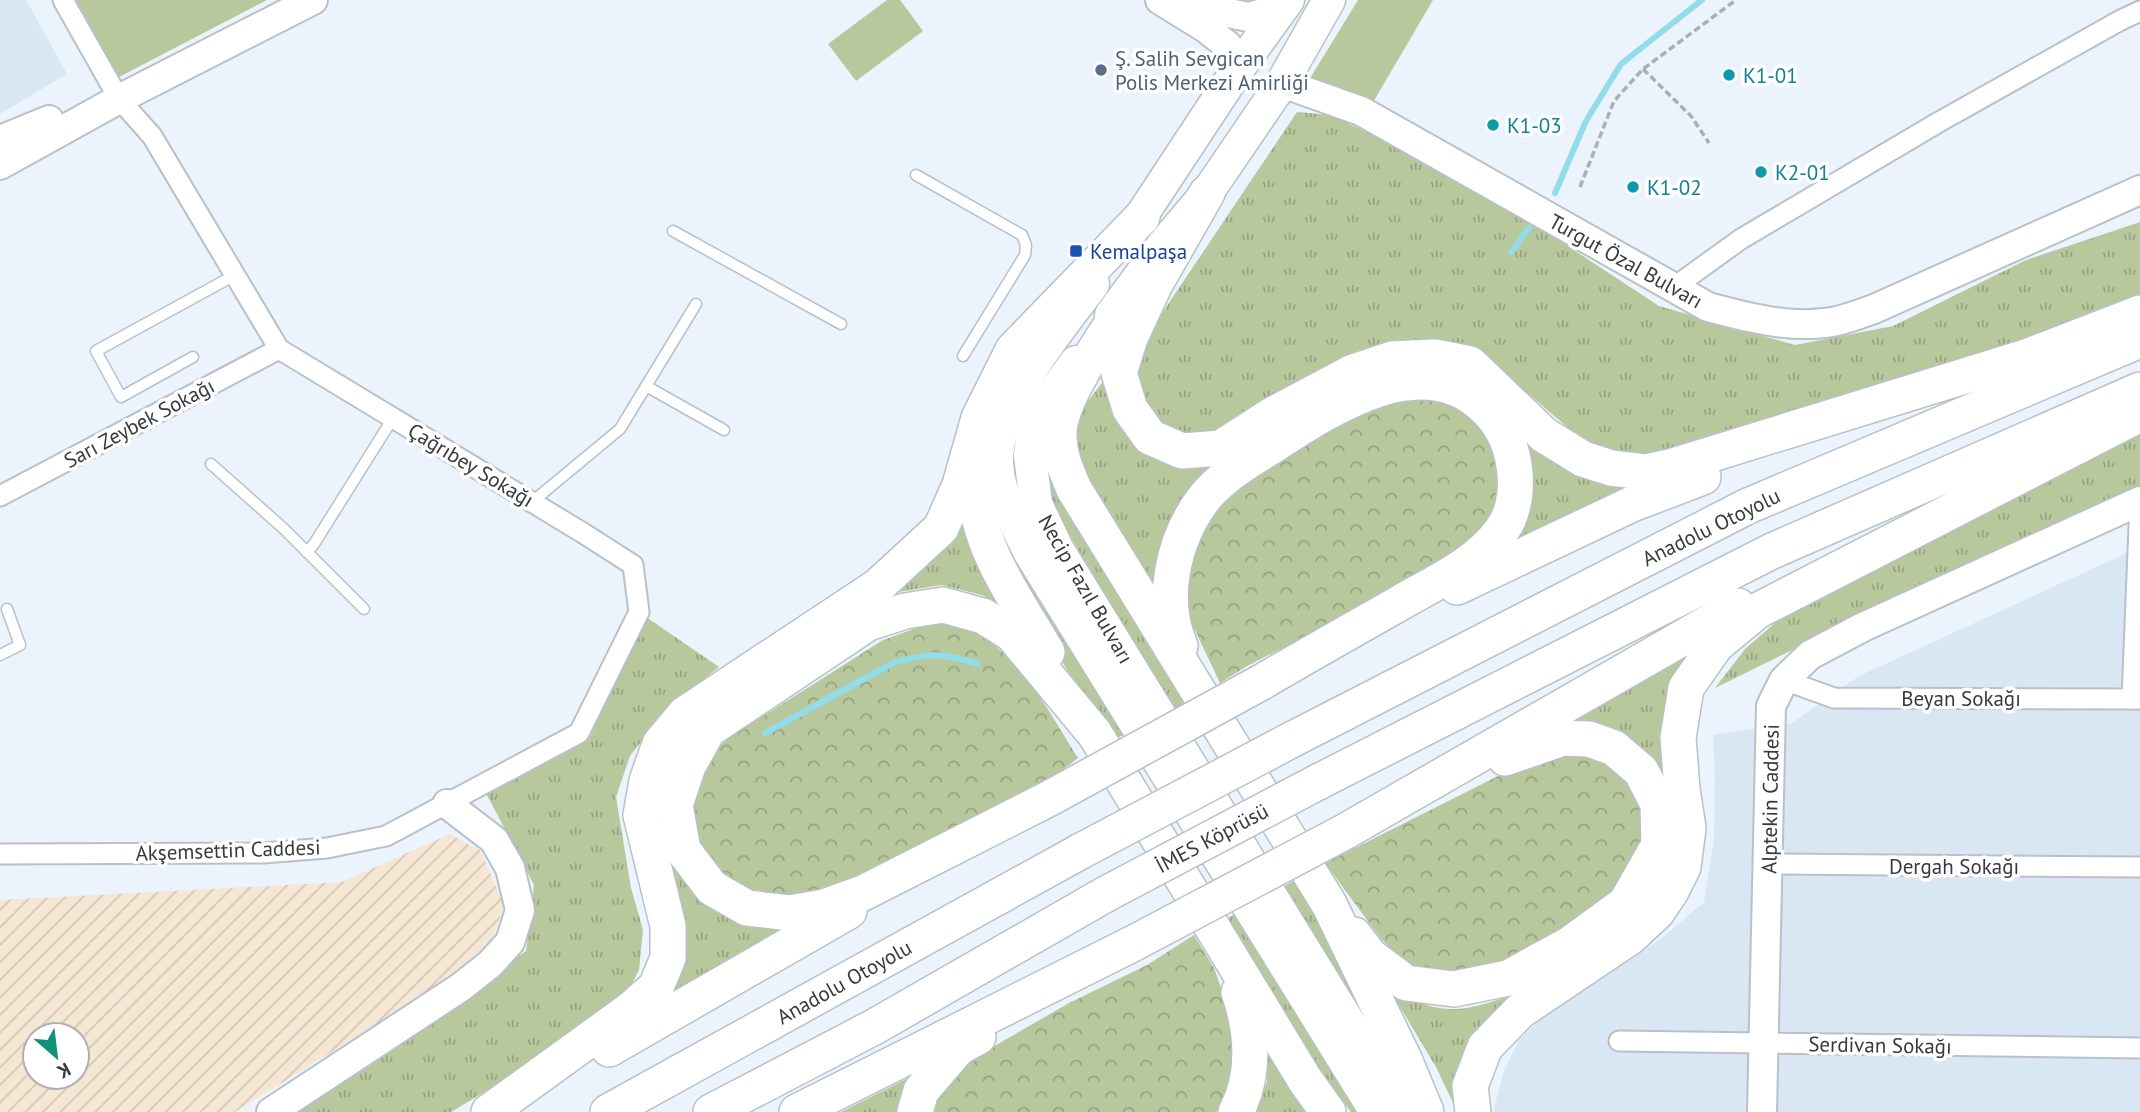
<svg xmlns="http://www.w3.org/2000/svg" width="2140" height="1112" font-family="'PT Sans',sans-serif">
<defs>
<pattern id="industrial-furrows" width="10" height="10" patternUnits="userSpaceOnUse" patternTransform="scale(1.75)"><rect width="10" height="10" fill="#f6e6d4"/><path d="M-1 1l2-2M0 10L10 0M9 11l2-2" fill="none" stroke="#d4c6b7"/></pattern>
<pattern id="grass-tufts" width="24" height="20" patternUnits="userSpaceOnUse" patternTransform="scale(1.75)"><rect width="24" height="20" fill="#b7c89d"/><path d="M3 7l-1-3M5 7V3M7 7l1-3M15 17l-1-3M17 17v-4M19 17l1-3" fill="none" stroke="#96a381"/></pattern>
<pattern id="forest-crowns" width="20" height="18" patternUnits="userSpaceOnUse" patternTransform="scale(1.75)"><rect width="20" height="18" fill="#b7c89d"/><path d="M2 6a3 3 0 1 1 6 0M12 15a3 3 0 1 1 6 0" fill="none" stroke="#96a381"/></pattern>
</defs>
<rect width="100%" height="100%" fill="#ebf4fc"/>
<g fill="#d8e7f3">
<path d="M0,0H26L67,74L0,114Z"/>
<path d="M2140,547V1112H1495L1494,1108L1504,1071L1519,1040L1548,1012L1661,939L1704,902L1714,841L1715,781L1713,735L1792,723L1859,676Z"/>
</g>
<path fill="url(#industrial-furrows)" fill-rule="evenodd" d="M450,834L481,851L504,906L486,956L235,1112H0V900L342,882ZM35,1035H77V1077H35Z"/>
<g fill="url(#grass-tufts)">
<path d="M1297,112L1331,115L1470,182L1659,306L1795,345L1893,326L2026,260L2140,222V297L1890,385L1674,456L1623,455L1580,438L1524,390L1452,347L1211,439L1160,429L1137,389L1140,346Z"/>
<path d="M1109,374L1118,423L1143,452L1178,469L1228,456L1166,532L1156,564L1153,602L1072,450L1080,411Z"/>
<path d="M1521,426L1659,478L1501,552Z"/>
<path d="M2140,429V487L1936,579L1715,688L1745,649L1785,614Z"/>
<path d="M1050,466L1193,699L1172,710L1048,498Z"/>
<path d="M965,512L969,537L979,570L1002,607L982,595L942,585L898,592L950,541Z"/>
<path d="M1003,538L1123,735L1109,742L995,546Z"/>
<path d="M646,617L719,667L667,709L630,756L616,797L631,888L643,930L639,970L621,1005L543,1057L451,1112H287L526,951L534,885L487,795L589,739Z"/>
<path d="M1696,646L1670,794L1560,727Z"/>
<path d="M663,852L678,873L712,907L799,926L660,1006Z"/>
<path d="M1298,878L1374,1034L1283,887Z"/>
<path d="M1238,912L1356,1112H1351L1304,1051L1221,922Z"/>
<path d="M1388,987C1406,997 1429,1009 1451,1009C1472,1010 1496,1000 1516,994L1460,1077L1455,1107L1436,1067Z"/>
<path d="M1268,1041L1319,1112H1256L1267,1082Z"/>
<path d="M916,1074L897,1112H841Z"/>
</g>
<g fill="url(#forest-crowns)">
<path d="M1399,396L1446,399L1461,405L1493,436L1502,500L1480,540L1431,573L1249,665L1220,683L1193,626L1185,601L1182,572L1197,528L1249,481L1336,422Z"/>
<path d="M933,622C945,624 960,625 970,630C1021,654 1049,713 1078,758L1043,785L865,878L798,899L747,894L714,872L694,846L691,803L711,756L727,739L883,640Z"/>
<path d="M1555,753L1591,757L1621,772L1634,788L1641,808L1644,852L1616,894L1508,966L1466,977L1411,968L1381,939L1325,863L1502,774Z"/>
<path d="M1194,935L1214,968L1227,1005L1238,1067L1225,1102L1216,1112H929L944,1085L965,1063L1069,1003L1147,965Z"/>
</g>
<g fill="#b7c89d">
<path d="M76,0H267L119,77Z"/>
<path d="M887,0H900L923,31L856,81L828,44Z"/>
<path d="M1358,0H1433L1372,104L1309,80Z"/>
</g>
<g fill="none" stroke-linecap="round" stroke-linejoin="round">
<g stroke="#92ddec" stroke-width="6">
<path d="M1555,193L1586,121L1621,64L1702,0"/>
<path d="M1511,252L1535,220"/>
<path d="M765,733L893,663C929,652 942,653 978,664"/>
</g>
<defs>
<g id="lane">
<path d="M916,175L1022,235L1026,245L1025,255L963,356"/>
<path d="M673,231L841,324"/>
<path d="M193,357L121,397L96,351L235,275"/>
<path d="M646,386L724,430"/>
<path d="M211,464L284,529L364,609"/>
<path d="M532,502L620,429L696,304"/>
<path d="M307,552L314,544L393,418"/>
<path d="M0,655L20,645L7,609"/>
</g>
<g id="street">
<path d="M1673,288L1741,239L1939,122L2119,21L2140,11"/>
<path d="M0,496L279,349"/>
<path d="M1784,680L1834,698L2140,699"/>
<path d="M2132,699L2140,502"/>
<path d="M0,854L263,853L327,848L386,836L579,733L639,612L633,565L583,533L279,349L152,136L119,99L63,0"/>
<path d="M1769,864L2140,867"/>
<path d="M1619,1041L2140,1048"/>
</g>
<g id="secondary">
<path d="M1160,0L1207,29L1228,46L1238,69"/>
<path d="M1190,0L1205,8L1248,17L1283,8"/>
<path d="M1282,83L1361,111L1708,307C1749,318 1795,330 1837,321C1850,318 1862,313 1874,309L2140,190"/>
<path d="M0,140L49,120"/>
<path d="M0,165L119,99L313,0"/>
<path d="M271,1112L461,987L490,964L510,942L520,910L510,868L494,840L447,804"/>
<path d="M1762,1112L1771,706L1784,680L1810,655L1863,627L2140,501"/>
</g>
<g id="primary">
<path d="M1128,236L1238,69L1288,0"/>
<path d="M1093,284C1059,330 996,402 997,462C998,494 1016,524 1030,553L1376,1112"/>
<path d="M1111,315L1163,245L1207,193L1282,83L1329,0"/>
<path d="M1076,362L1046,403L1033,429L1030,455L1036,504L1058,550L1404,1112"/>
</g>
<g id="highway">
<path d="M1207,193L1155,284L1130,338L1119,373L1130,409L1150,437L1182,451L1221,448L1272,415L1353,372L1392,359L1435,357L1470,364L1544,435L1583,459L1611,468L1645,472L1673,466L2026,357L2140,313"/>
<path d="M1130,296C1110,329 1061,394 1059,432C1058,453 1066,470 1074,489L1329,904L1404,1059L1426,1112"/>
<path d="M976,459C975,470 974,481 975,491C979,550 1018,602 1047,652"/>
<path d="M1457,587L1632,504L1703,477"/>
<path d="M1180,646C1160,599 1173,541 1202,501C1220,476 1252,459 1277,443C1334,406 1422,349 1483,406C1498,419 1507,435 1512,455C1518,479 1517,511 1501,531C1476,565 1434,583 1398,604C1352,630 1306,656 1260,683"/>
<path d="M1098,739L1305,1080L1328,1112"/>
<path d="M1293,739L1748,506L2140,340"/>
<path d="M1318,782L1772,551L2140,390"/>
<path d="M1050,798L863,893L824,907L790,913L747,908L712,888L683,850L675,805L688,766L708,730L868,623L905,611L943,605L983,616L1012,634L1095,734"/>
<path d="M1346,831L1738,606"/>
<path d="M1354,935L1370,956L1406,983L1454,989L1508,978L1570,944L1626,903L1659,845L1658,804L1641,771L1614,748L1589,739L1563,738L1505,758"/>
<path d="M609,1049L849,911"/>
<path d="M489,1112L630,1010L656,987L668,958V926L641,815L647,781L660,744L685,714L878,586L941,528L960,485L979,418L1013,350L1142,217"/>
<path d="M608,1112L1081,851"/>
<path d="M711,1112L874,1027L1106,894"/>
<path d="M797,1112L1134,943"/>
<path d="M915,1112L921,1091L958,1048L978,1037"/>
<path d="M1236,1112C1256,1075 1252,1030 1239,992"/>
<path d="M1473,1112L1470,1086L1485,1047L1520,1011L1630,937L1657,912L1671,891L1683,867L1688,828L1682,789L1678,738L1686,688L1716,645L1757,611L2140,414"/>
</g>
</defs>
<use href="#lane" stroke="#b8c1c8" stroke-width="13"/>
<use href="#street" stroke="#b8c1c8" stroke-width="23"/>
<use href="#secondary" stroke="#b8c1c8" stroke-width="32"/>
<use href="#primary" stroke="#b8c1c8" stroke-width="35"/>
<use href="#highway" stroke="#b8c1c8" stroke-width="38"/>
<g stroke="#a9b0b6" stroke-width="3.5" stroke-dasharray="7 3.5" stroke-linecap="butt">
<path d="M1643,69L1691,116L1709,143"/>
<path d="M1580,187L1614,101L1643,69L1736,0"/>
</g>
<use href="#lane" stroke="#fff" stroke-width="10"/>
<use href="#street" stroke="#fff" stroke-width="19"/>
<use href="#secondary" stroke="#fff" stroke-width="28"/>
<use href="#primary" stroke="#fff" stroke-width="32"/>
<use href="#highway" stroke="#fff" stroke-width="35"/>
<defs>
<g id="highway-bridge">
<path d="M1050,798L1260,683"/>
<path d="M1081,851L1293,739"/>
<path d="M1106,894L1318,782"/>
<path d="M1134,943L1346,831"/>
</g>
</defs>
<use href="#highway-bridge" stroke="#b8c1c8" stroke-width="38" stroke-linecap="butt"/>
<use href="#highway-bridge" stroke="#fff" stroke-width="35"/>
</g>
<circle fill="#5c6f8a" stroke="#fff" stroke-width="2.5" cx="1101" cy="70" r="7"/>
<g fill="#0f9aa8" stroke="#fff" stroke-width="2.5">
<circle cx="1729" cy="75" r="7"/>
<circle cx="1493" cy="125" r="7"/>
<circle cx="1761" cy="172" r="7"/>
<circle cx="1633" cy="187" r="7"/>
</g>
<rect fill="#1a4fb4" stroke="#fff" stroke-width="2.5" x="1069" y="244" width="14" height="14" rx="3.5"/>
<g text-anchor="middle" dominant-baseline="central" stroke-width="7" stroke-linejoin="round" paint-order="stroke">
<g font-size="21" fill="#4e5e75" stroke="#fff" text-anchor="start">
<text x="1115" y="58">Ş. Salih Sevgican<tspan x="1115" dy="24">Polis Merkezi Amirliği</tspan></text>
</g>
<g font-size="21" fill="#0d838f" stroke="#fff" text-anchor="start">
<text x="1743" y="75">K1-01</text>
<text x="1507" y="125">K1-03</text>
<text x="1775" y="172">K2-01</text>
<text x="1647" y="187">K1-02</text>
</g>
<g font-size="21" fill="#164399" stroke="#fff" text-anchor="start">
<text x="1090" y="251">Kemalpaşa</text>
</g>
<g font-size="21" fill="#373a3d" stroke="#fff">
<text transform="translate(1626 261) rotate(29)">Turgut Özal Bulvarı</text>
<text transform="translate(139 423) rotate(-28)">Sarı Zeybek Sokağı</text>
<text transform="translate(471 465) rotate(31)">Çağrıbey Sokağı</text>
<text transform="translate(1711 527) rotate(-26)">Anadolu Otoyolu</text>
<text transform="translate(1086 589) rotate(60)">Necip Fazıl Bulvarı</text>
<text x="1961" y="698">Beyan Sokağı</text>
<text transform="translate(1770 799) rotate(-89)">Alptekin Caddesi</text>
<text transform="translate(1212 838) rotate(-28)">İMES Köprüsü</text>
<text transform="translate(228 850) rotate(-2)">Akşemsettin Caddesi</text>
<text x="1954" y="866">Dergah Sokağı</text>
<text transform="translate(844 982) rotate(-29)">Anadolu Otoyolu</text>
<text transform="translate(1880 1045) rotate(1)">Serdivan Sokağı</text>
</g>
</g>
<g transform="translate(56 1056) rotate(152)"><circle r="33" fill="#ffffff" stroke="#afb0b1" stroke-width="2"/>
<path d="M0-5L12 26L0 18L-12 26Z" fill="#109179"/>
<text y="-10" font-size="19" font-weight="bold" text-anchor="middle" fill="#373a3d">K</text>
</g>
</svg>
